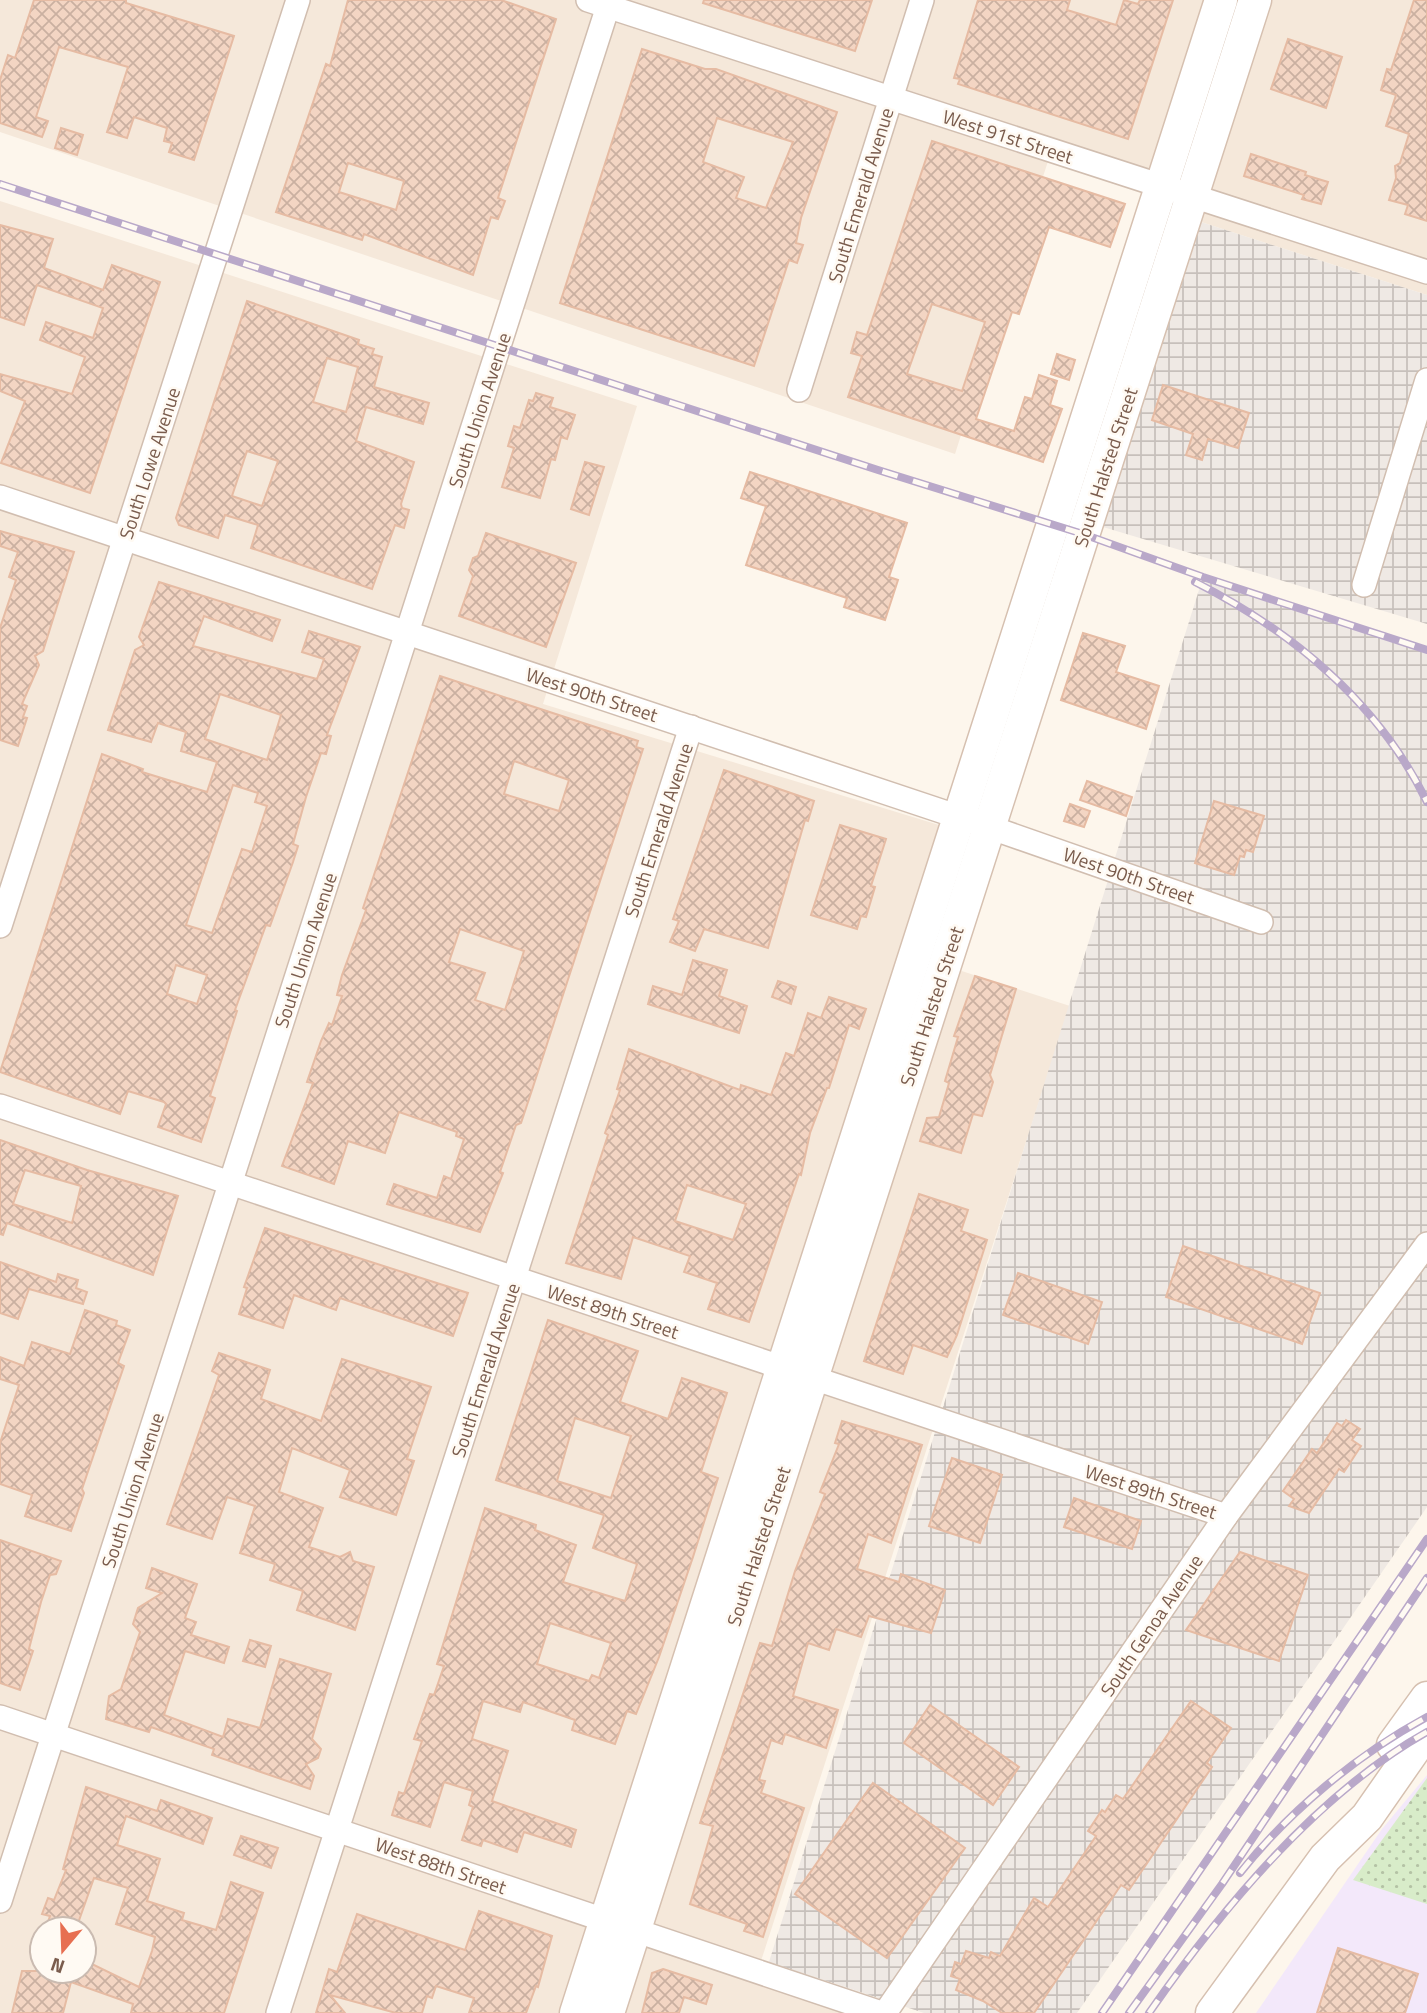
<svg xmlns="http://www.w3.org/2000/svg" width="1427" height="2013" font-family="'Titillium Web',sans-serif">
<defs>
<pattern id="industrial-grid" width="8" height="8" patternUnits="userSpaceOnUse" patternTransform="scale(1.75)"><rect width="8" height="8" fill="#efe9e4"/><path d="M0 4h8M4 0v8" fill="none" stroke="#c7c0bb"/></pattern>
<pattern id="green-dots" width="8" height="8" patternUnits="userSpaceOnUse" patternTransform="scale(1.75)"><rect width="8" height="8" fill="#d8ecc9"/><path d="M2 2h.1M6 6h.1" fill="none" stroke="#b4c2a5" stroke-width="1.8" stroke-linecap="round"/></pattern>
<pattern id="building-cross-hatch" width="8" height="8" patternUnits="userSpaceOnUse" patternTransform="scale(1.75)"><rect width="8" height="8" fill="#f3d5c3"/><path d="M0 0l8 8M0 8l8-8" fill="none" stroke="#cab0a1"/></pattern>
</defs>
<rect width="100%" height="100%" fill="#fdf6ec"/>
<g fill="#f5e8da" fill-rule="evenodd">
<path d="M0,0H1206L1153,170L1055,139L955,454L0,132Z"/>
<path d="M1272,0H1427V295L1201,222Z"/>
<path d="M0,201L637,406L543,704L939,825L900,951L1070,1006L761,1961L882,1999L873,2013H0ZM42,1929H84V1971H42Z"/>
</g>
<g fill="url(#industrial-grid)">
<path d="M1201,222L1427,295V624L1103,527Z"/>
<path d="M1203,577L1427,647V1507L1077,2013H924L769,1962Z"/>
</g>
<path fill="#f3e8fa" d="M1427,1775V2013H1256L1382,1829Z"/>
<path fill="url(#green-dots)" d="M1427,1778V1904L1353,1880Z"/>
<g fill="url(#building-cross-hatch)" stroke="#e6bba3" stroke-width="2" fill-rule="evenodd">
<path d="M34,0H126V3L234,36L194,160L169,152L172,143L164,141L167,128L134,117L127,138L107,132L128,67L59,47L36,117L48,121L42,137L0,123V80L8,55L15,58Z"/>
<path d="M348,0H501L556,19L498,198L505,201L498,219L491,217L473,275L364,234L362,240L276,212L326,64L330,66ZM348,163L404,181L396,210L339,192Z"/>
<path d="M704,0H872L855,51L703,3Z"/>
<path d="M978,0H1070L1067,10L1116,25L1124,0L1138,4L1140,0H1173L1128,139L958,84L960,79L954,78Z"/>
<path d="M1414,0H1427V221L1405,214L1408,205L1389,200L1396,178L1395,166L1400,163L1409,134L1386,126L1396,95L1381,90L1387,69L1391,70Z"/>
<path d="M1288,39L1342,57L1326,108L1271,89Z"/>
<path d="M642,49L705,69H716L837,112L801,218L796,243L803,245L797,263L789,260L754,366L560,303ZM717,118L793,142L766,208L736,198L744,177L703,162Z"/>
<path d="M61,128L83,135L77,155L55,148Z"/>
<path d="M932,141L1125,204L1110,247L1049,227L1019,314L1012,312L976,419L1014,431L1025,397L1032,399L1039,375L1057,381L1050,405L1062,409L1043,462L848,397L862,356L851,353L857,332L867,335ZM932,304L985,322L962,391L907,374Z"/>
<path d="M1251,154L1306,172L1305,175L1328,182L1321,204L1302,199L1304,195L1244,176Z"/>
<path d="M0,225L53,239L44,268L103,290L112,265L160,282L90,493L1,463L25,401L0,391V374L72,394L85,357L40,340L46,322L93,338L103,308L37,285L24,325L0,317Z"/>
<path d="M247,301L359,340L358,344L374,349L372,354L382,357L374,387L429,403L423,424L366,407L356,441L414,462L401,504L402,508L409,510L404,528L395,525L372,589L251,548L258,525L225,515L218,538L179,525L176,518ZM327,358L358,367L346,412L313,402ZM247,451L278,461L262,506L232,496Z"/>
<path d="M1057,354L1075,360L1069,380L1051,374Z"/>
<path d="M1163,385L1249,413L1238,448L1208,439L1202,460L1186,455L1193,434L1152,420Z"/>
<path d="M536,393L553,398L550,407L575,415L567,439L561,437L555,460L551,459L540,498L502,487L514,448L508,446L514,426L520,428L529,400L533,401Z"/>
<path d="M585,462L604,467L589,515L571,509Z"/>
<path d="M750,472L907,523L889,577L898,580L885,620L844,607L847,598L746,565L766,506L741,498Z"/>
<path d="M0,531L74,552L43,651L35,656L39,665L22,704L27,706L23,717L27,718L18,746L0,740V628L16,580L9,577L18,552L0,546Z"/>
<path d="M486,533L576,563L546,647L459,616L473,576L469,570L473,558L478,556Z"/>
<path d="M159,582L280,620L272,641L204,616L193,646L317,679L324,659L302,652L309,631L360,647L327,735L331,736L326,754L321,753L306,797L293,844L298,846L293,862L270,926L266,925L235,1010L237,1011L210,1096L215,1098L201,1142L158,1127L166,1104L164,1102L128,1091L120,1114L0,1072L102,754L143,769L142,772L207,792L217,762L181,751L186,732L158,723L151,742L108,730L135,650L144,645L139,637ZM220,694L281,715L267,760L205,739ZM233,785L258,793L255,802L267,806L252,852L242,849L212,933L186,925ZM176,965L207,975L197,1004L167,994Z"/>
<path d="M1083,633L1125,646L1116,672L1159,686L1146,729L1061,700Z"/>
<path d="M440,676L638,741L636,747L643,749L533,1087L521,1123L516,1125L500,1172L503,1173L480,1232L387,1204L394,1184L437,1198L444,1176L451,1179L464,1139L456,1136L457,1132L399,1112L385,1153L348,1141L334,1184L282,1166L313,1083L307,1082L321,1041L329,1023L332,1025L342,996L337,995L342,975L366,910L363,908ZM514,761L569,780L559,811L504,794ZM460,929L524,951L505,1010L475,1000L485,973L449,962Z"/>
<path d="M724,770L814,801L808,821L805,820L768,948L704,929L695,951L670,942L679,921L673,919Z"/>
<path d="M1087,781L1132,797L1126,816L1080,800Z"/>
<path d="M1214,801L1264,816L1253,852L1246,850L1244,857L1240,856L1234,875L1195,863Z"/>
<path d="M1070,804L1090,811L1084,827L1064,821Z"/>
<path d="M840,825L886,839L871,886L875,887L866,917L861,916L857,929L811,915Z"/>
<path d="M693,960L727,970L719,996L747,1006L739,1033L648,1004L653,986L682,995Z"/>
<path d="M975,976L1016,989L990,1075L993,1082L982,1116L973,1114L961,1153L920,1141L927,1118L939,1117L949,1083L945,1081L958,1037L954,1036Z"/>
<path d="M778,981L796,987L791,1004L772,997Z"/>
<path d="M829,997L866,1009L859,1029L849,1025L829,1088H827L810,1133L801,1175L799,1174L749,1322L708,1309L717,1283L684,1272L690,1256L633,1237L621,1279L566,1263L608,1135L605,1133L620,1090L617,1089L629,1049L740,1090L741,1085L771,1095L786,1053L794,1056L808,1013L821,1018ZM687,1185L746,1204L733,1240L675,1221Z"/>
<path d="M0,1140L87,1170L178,1196L153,1275L7,1223L3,1235L0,1234ZM25,1170L81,1186L72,1223L13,1204Z"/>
<path d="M919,1194L968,1210L961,1231L987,1240L957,1335L947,1357L913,1345L903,1374L864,1361Z"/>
<path d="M265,1228L468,1293L453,1336L340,1298L336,1310L294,1295L283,1328L239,1314L247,1288L244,1287Z"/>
<path d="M1183,1246L1320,1293L1302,1344L1166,1297Z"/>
<path d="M0,1262L56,1282L58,1274L78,1280L76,1288L87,1292L83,1304L29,1289L18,1319L0,1313Z"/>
<path d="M1018,1273L1102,1302L1088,1344L1003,1315Z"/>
<path d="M85,1310L117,1321L116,1325L130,1330L118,1363L124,1366L82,1489L84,1493L71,1531L25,1516L32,1495L0,1484V1443L19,1385L0,1379V1357L24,1366L32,1342L70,1354Z"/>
<path d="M548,1320L638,1351L620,1402L668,1419L682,1378L727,1393L701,1472L718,1478L693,1557L659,1657L636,1714L627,1711L615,1744L572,1730L575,1720L523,1702L520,1712L483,1701L472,1739L508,1751L492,1801L576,1830L571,1847L524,1832L517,1852L483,1840L481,1846L462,1840L473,1807L469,1805L473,1791L444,1782L430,1827L392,1815L399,1792L404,1794L422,1741L414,1739L430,1694L434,1695L444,1666L437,1664L485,1508L536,1525L535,1530L576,1545L563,1582L625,1601L637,1564L593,1548L604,1515L496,1480ZM575,1418L631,1436L611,1498L557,1481ZM550,1623L611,1643L599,1678L592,1675L589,1681L537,1664Z"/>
<path d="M219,1353L270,1370L261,1399L321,1421L342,1359L431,1387L407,1459L414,1461L396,1515L340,1497L350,1470L292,1448L279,1492L323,1508L309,1547L340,1557L350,1552L353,1561L374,1567L355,1630L297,1610L303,1591L270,1580L275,1564L240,1553L255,1506L227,1497L212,1539L167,1524L219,1375L212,1371Z"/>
<path d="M1346,1420L1360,1429L1352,1440L1361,1446L1344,1472L1339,1469L1309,1513L1289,1506L1294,1499L1283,1491L1312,1449L1317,1453L1337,1423L1342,1426Z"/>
<path d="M842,1421L922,1445L891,1543L868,1534L857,1569L899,1582L901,1574L945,1590L931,1633L869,1616L861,1637L836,1629L829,1650L808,1643L793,1696L838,1710L826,1748L785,1734L782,1744L771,1740L759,1780L765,1781L761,1793L804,1808L763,1937L744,1931L747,1924L690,1904L713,1826L700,1823L760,1643L772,1646L795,1571L825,1494L820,1492L839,1444L835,1443Z"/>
<path d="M952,1458L1002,1475L980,1543L929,1526Z"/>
<path d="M1074,1498L1141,1521L1132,1549L1064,1527Z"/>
<path d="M0,1540L61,1561L56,1574L50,1575L41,1602L29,1649L33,1651L20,1690L0,1683Z"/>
<path d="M1240,1552L1308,1575L1279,1661L1186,1630Z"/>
<path d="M152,1568L197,1584L185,1618L196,1622L191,1635L229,1647L224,1663L185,1651L164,1715L223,1737L228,1719L260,1728L280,1659L331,1674L312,1739L321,1749L318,1758L306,1764L314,1776L310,1789L212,1755L214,1749L151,1727L149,1732L106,1719L109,1696L121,1689L140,1632L133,1624L138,1608L162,1593L146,1588Z"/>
<path d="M250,1640L271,1646L265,1667L243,1661Z"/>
<path d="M1191,1701L1231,1728L1207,1763L1212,1767L1129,1890L1121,1885L1034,2013H1002L983,2001L956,1990L960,1979L951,1976L955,1962L961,1964L966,1951L989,1958L991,1952L1000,1956L1034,1898L1048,1907L1096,1836L1088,1831L1102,1810L1105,1812L1116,1795L1123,1799Z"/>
<path d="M930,1705L1019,1767L993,1805L904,1743Z"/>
<path d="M873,1783L965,1848L887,1958L795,1894Z"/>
<path d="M86,1787L157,1811L161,1800L212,1818L203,1844L126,1816L117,1845L160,1859L147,1901L184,1913L182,1920L216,1930L231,1882L263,1893L224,2013H131L133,2004L71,1982L63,2013H12L22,1971H84V1960L139,1987L152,1951L155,1937L116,1924L128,1888L94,1878L76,1929L47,1925L50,1916L42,1914L48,1898L54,1900L66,1870L63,1869Z"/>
<path d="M241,1836L278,1848L271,1868L234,1855Z"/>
<path d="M479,1911L552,1936L538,1987L536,1986L526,2013H469L474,1998L436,1986L432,1998L427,1996L422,2013H396L330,1995L345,2013H316L329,1969L337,1972L357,1914L465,1950Z"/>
<path d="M1338,1948L1418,1974L1405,2013H1317Z"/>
<path d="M663,1969L712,1985L706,2004L684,1997L679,2013H642L652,1973Z"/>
</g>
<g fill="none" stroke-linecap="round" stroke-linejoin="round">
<defs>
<g id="street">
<path d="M588,0L1427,272"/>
<path d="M799,390L922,0"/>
<path d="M0,497L989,827L1261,922"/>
<path d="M1364,585L1427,380"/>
<path d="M0,926L298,0"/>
<path d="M0,1106L1226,1516"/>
<path d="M0,1717L881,2013"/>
<path d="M0,1901L610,0"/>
<path d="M278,2013L691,727"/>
<path d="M885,2013L1226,1516L1427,1244"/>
</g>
<g id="secondary">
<path d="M1393,1745L1427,1698"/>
<path d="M576,2013L1221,0"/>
<path d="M608,2013L1255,0"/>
<path d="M1212,2013L1325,1858L1367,1817L1427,1731"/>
</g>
</defs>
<use href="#street" stroke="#d1beb0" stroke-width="26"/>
<use href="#secondary" stroke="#d6c0b0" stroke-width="35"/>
<use href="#street" stroke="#fff" stroke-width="23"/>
<use href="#secondary" stroke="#fff" stroke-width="32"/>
<defs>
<g id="rail">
<path d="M0,184L878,470L1083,534L1203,577L1427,650"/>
<path d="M1195,582C1292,631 1379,703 1427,802"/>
<path d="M1240,1873C1290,1810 1357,1755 1427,1717"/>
<path d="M1102,2013L1427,1539"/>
<path d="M1129,2013L1222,1884L1427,1578"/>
<path d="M1149,2013C1220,1911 1318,1793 1427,1732"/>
</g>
</defs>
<use href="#rail" stroke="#b9a8c9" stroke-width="8"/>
<use href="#rail" stroke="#fffaf3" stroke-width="5" stroke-dasharray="16" stroke-linecap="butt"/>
</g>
<g text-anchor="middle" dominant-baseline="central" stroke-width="5" stroke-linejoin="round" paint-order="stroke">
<g font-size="19" fill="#7a5c4d" stroke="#fffaf3">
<text transform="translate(1008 136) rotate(18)">West 91st Street</text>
<text transform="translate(860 195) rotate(-73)">South Emerald Avenue</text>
<text transform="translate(479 410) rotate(-72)">South Union Avenue</text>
<text transform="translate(149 463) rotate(-72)">South Lowe Avenue</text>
<text transform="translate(1105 467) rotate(-72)">South Halsted Street</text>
<text transform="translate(592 694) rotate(18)">West 90th Street</text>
<text transform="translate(658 830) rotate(-72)">South Emerald Avenue</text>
<text transform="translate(1129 875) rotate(19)">West 90th Street</text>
<text transform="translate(305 950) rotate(-72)">South Union Avenue</text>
<text transform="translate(931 1006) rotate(-72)">South Halsted Street</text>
<text transform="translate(613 1311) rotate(18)">West 89th Street</text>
<text transform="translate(485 1370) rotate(-72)">South Emerald Avenue</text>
<text transform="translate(132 1490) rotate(-72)">South Union Avenue</text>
<text transform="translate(1151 1491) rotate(18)">West 89th Street</text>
<text transform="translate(758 1546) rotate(-72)">South Halsted Street</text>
<text transform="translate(1151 1625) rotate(-56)">South Genoa Avenue</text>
<text transform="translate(441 1865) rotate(19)">West 88th Street</text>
</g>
</g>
<g transform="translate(63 1950) rotate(199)"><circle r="33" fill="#fffaf3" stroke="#cabbb1" stroke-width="2"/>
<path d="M0-5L12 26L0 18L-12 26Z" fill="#e76f51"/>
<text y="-10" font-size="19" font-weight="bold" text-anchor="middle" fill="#7a5c4d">N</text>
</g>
</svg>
